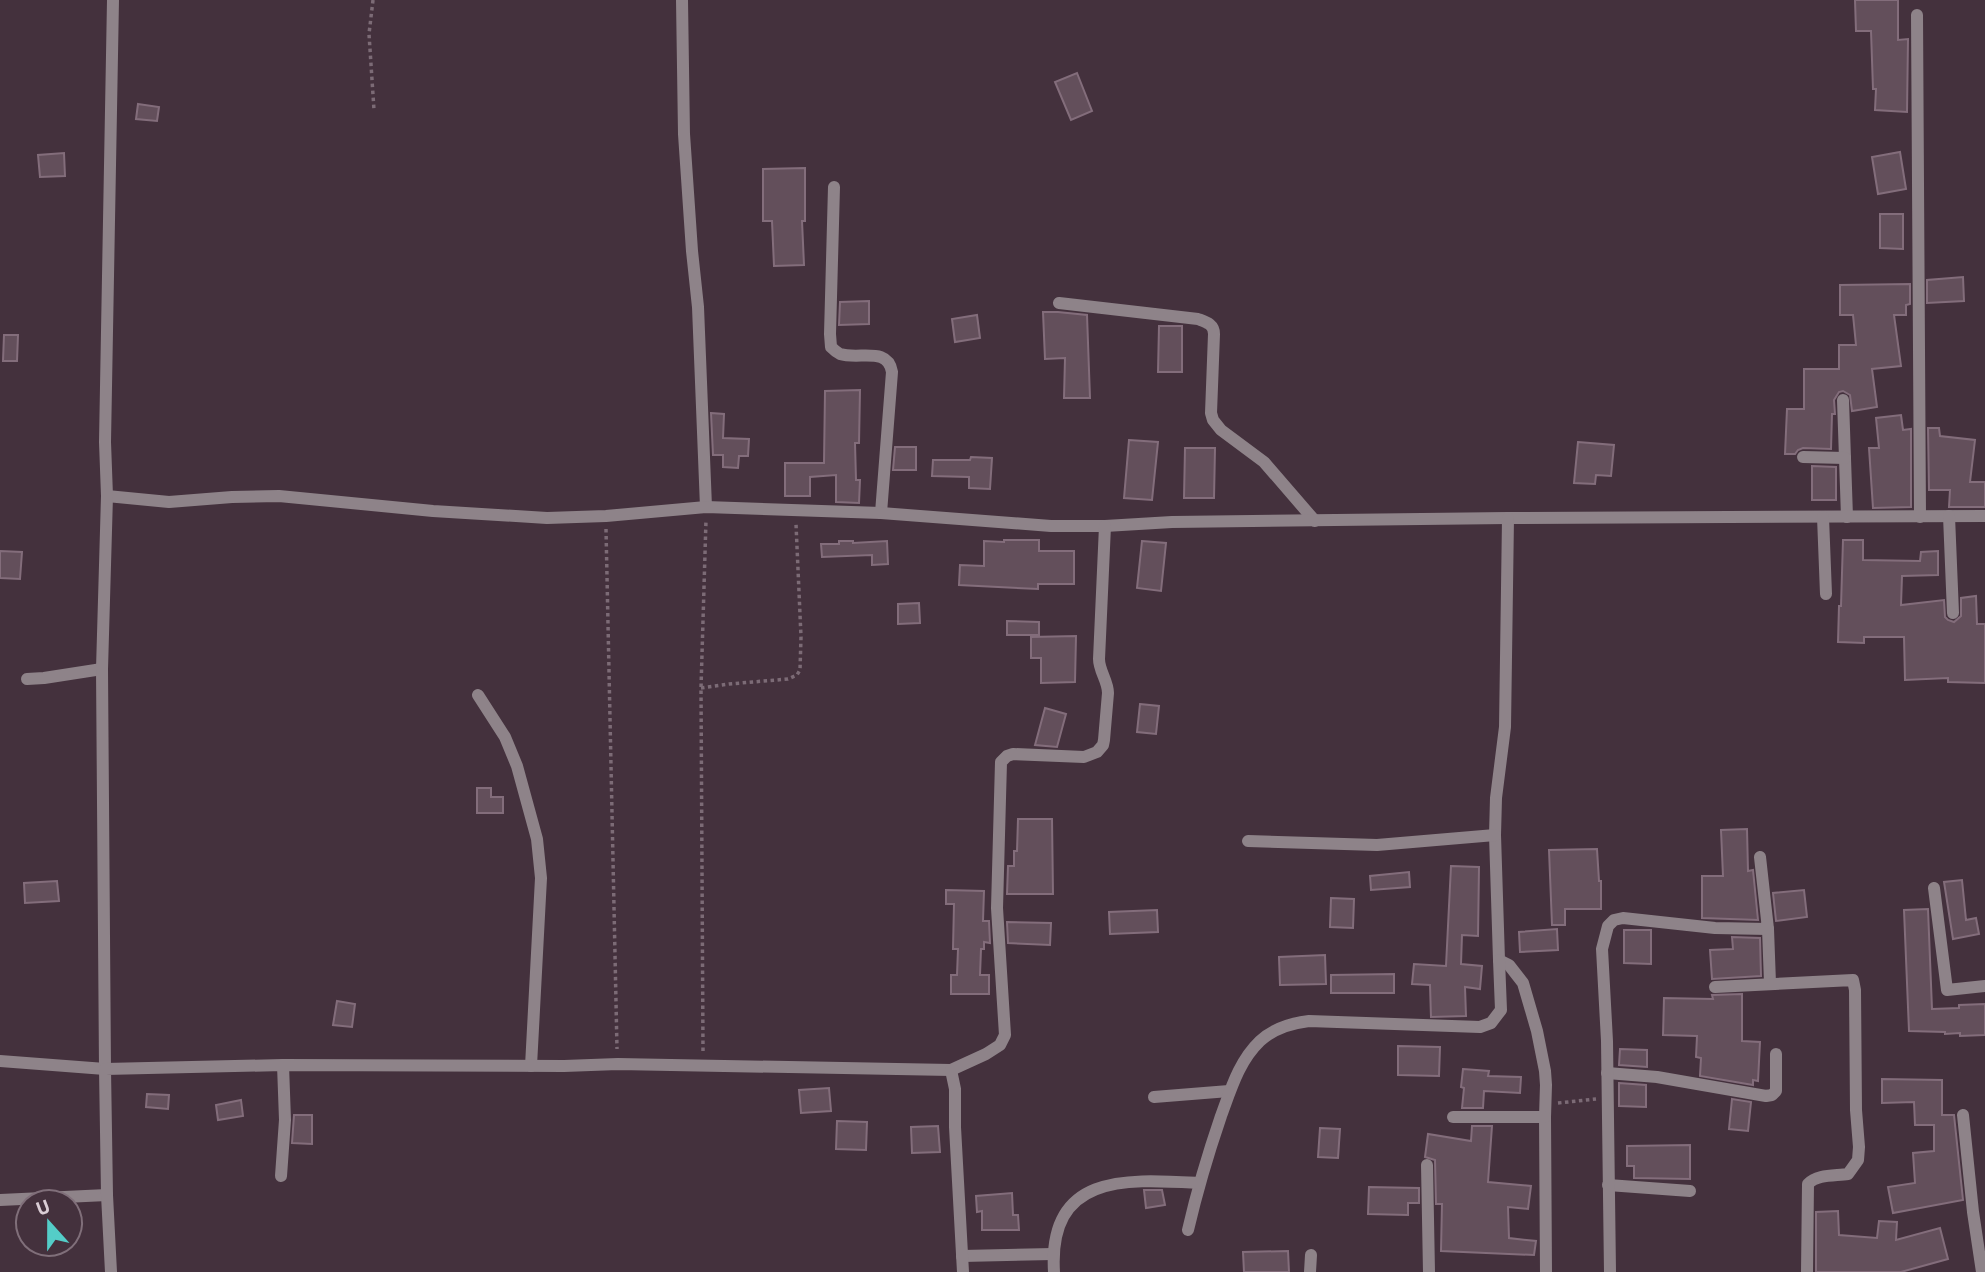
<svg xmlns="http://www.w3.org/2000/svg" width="1985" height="1272" font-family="'IBM Plex Sans',sans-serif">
<rect width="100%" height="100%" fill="#44313d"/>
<g fill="#634f5b" stroke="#836d7b" stroke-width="2">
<path d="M1855,0H1898V40L1908,39L1907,112L1875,110L1876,89H1873L1871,31H1856Z"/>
<path d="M1077,73L1092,111L1071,120L1055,82Z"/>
<path d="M138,104L159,107L157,121L136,119Z"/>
<path d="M1900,152L1906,189L1878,194L1872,157Z"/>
<path d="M64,153L65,176L40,177L38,155Z"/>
<path d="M805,168V221H802L804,265L774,266L772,221H763V169Z"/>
<path d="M1880,214H1903V249L1880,248Z"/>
<path d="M1963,277L1964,301L1927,303V280Z"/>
<path d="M1910,284V304L1906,305V315H1894L1901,366L1872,369L1877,407L1852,411L1850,395L1843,391L1839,392L1834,400L1835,414H1832L1831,449L1803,448L1798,450L1795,454H1785L1787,409H1804V369H1839V345H1856L1853,315H1840V285Z"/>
<path d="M869,301V324L839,325L840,302Z"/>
<path d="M1043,312H1058L1087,315L1090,398H1064L1065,358L1045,359Z"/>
<path d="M977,315L980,338L955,342L952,319Z"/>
<path d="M1159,326H1182V372H1158Z"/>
<path d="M4,335H18L17,361H3Z"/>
<path d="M860,390L859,443H855L856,480H860L859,503L836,502V475L810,477V496H785V463H824L825,391Z"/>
<path d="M711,413L724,414L723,438L749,439L748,456H739L738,468L723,467V455H713Z"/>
<path d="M1901,415L1903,430L1911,429V507L1873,508L1869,448H1879L1876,418Z"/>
<path d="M1928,428H1939L1940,436L1975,440L1970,482H1985V507H1949L1950,490H1929Z"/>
<path d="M1129,440L1158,442L1152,500L1124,498Z"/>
<path d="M1578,442L1614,445L1611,476L1596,475L1595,484L1574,483Z"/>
<path d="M895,447H916V470H893Z"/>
<path d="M1185,448H1215L1214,498H1184Z"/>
<path d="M971,457L992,458L990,489L969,488V477L932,476L933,460H970Z"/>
<path d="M1812,466L1836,467V500H1812Z"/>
<path d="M1004,540H1039V551H1074V584H1038V589L959,585L960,565L984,566V541L1004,542Z"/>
<path d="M1843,540H1863V560L1920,561L1921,552L1938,551V575L1902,576L1901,605L1944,600L1945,617L1948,620L1954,622L1961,616V598L1976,596L1977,624H1985V683L1948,682V678L1905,680L1904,637H1864V643L1838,642L1839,606H1841Z"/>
<path d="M839,541H853V543L887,541L888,564L872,565V555L822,557L821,544H839Z"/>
<path d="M1142,541L1166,543L1161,591L1137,588Z"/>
<path d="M0,551L22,552L20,579L0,578Z"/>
<path d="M919,603L920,623L898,624V604Z"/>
<path d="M1007,621L1039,622V635H1007Z"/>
<path d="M1076,636L1075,682L1041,683V658H1031V637Z"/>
<path d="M1140,704L1159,706L1156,734L1137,732Z"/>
<path d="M1045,708L1066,714L1057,747L1035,745Z"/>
<path d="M477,788H491V797H503V813H477Z"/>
<path d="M1018,819H1052L1053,894H1007L1008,866H1014V851H1017Z"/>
<path d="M1747,829L1748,871L1753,870L1758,920L1702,918V876H1723L1721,830Z"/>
<path d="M1597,849L1599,881H1601V909H1565V925H1552L1549,850Z"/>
<path d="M1451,866L1479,867L1478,936L1462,935L1461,964L1482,966L1480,989L1465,987L1466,1016L1431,1017L1430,985L1412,984L1414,964L1446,966Z"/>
<path d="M1409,872L1410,887L1371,890L1370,876Z"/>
<path d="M1962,880L1966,920L1976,918L1979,934L1953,939L1944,882Z"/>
<path d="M57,881L59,901L25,903L24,883Z"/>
<path d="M946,890L984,891L983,921H989L990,943L984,942V949H981L980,975H989V994H951V975H957L958,949H953L954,904H946Z"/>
<path d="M1804,890L1807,917L1776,921L1773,893Z"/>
<path d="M1331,898L1354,899L1353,928L1330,927Z"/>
<path d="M1928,909L1932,1009L1959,1008V1005L1985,1004V1035L1960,1036V1033L1945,1034V1032L1909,1031L1904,910Z"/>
<path d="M1157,910L1158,932L1110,934L1109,912Z"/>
<path d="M1007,922L1051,923L1050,945L1008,943Z"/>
<path d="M1557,929L1558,950L1520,952L1519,932Z"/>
<path d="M1624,930H1651V964L1624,963Z"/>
<path d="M1732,937L1760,938L1761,976L1712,979L1710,950L1733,949Z"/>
<path d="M1325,955L1326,984L1280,985L1279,957Z"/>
<path d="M1394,974V993H1331V975Z"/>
<path d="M1742,994V1041L1760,1042L1758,1081L1753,1080V1085L1700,1076L1701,1058L1696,1057L1697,1036L1663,1035L1664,998L1713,999L1712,995Z"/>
<path d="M337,1001L355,1004L352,1027L333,1025Z"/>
<path d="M1398,1046L1440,1047L1439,1076L1398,1075Z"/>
<path d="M1620,1049L1647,1050V1067L1619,1065Z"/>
<path d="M1463,1069L1489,1071L1488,1076L1521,1077L1520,1093L1484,1091L1483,1108H1462L1464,1088L1461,1087Z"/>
<path d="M1882,1079L1942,1080V1115H1954L1963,1200L1893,1213L1888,1187L1915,1183L1913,1153L1934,1151V1125H1915L1914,1102L1882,1103Z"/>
<path d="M1619,1083L1646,1085V1107L1619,1106Z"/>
<path d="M829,1088L831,1111L801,1113L799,1090Z"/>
<path d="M147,1094L169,1095L168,1109L146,1107Z"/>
<path d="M1732,1099L1751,1102L1748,1131L1729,1129Z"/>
<path d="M241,1100L243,1116L218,1120L216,1105Z"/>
<path d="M294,1115H312V1144L292,1143Z"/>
<path d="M837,1121L867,1122L866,1150L836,1149Z"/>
<path d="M938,1126L940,1152L912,1153L911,1127Z"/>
<path d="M1472,1126H1492L1488,1182L1531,1186L1528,1209L1508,1207L1509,1238L1536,1241L1534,1255L1441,1251L1442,1204H1436L1435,1160L1425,1157L1428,1134L1471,1141Z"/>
<path d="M1320,1128L1340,1129L1338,1158L1318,1157Z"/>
<path d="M1690,1145V1179L1634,1178V1166H1627V1146Z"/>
<path d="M1369,1187L1419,1188V1203H1408V1215L1368,1214Z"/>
<path d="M1144,1190H1162L1165,1205L1146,1208Z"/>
<path d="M1012,1193L1013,1215H1018L1019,1230H982V1211L977,1212L976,1196Z"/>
<path d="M1838,1211L1839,1235L1877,1238L1879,1221L1897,1222L1896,1240L1940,1228L1948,1259L1901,1272H1816V1212Z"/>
<path d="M1288,1251L1289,1272H1244L1243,1252Z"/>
</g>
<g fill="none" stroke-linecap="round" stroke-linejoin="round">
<g stroke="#7c6b76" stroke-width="3.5" stroke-dasharray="3.5 3.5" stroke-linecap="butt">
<path d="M373,0L369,34L374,110"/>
<path d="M606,529L617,1049"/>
<path d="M701,688L729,684L788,679L797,675L800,670L801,637L796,524"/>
<path d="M703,1051L701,688L706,520"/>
<path d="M1558,1103L1596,1099"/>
</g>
<g stroke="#8e8389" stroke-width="12">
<path d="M682,0L684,134L692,251L698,307L706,507"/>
<path d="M1917,15L1920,517"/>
<path d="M834,187L830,334L831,347C832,348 838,353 840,354C859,360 888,346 892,372L881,513"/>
<path d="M1059,303L1198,319C1206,322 1214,324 1214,334L1211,413L1213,420L1221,430L1264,462L1315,521"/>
<path d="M1843,400L1847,517"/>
<path d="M1803,457L1845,458"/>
<path d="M107,496L169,502L232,497L279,496L433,511L547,518L606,516L706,507L881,513L1051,526H1105L1172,522L1508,518L1985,516"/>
<path d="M1949,516L1953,613"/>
<path d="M1823,517L1826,594"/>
<path d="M1508,518L1505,727L1496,798L1495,835L1499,960L1509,965L1523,983L1537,1031L1545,1071L1546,1085L1545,1117L1546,1272"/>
<path d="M27,679L44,678L102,669"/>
<path d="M478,695L505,737L517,766L537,839L541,878L531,1066"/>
<path d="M1248,841L1377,845L1495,835"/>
<path d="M1934,888L1947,990L1985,986"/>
<path d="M1768,929L1770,983"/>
<path d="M1715,987L1853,980L1855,990L1856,1110L1859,1147L1858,1160L1848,1174C1835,1176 1817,1174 1808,1184L1807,1272"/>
<path d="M0,1061L105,1069L102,669L107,496L105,442L113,0"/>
<path d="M1607,1073L1657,1077L1766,1096L1772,1095L1776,1091V1054"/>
<path d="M1154,1097L1229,1091"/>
<path d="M1963,1115L1973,1212L1982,1272"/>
<path d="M1453,1117H1545"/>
<path d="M1427,1165L1429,1272"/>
<path d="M281,1176L285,1120L283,1065"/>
<path d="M1608,1185L1690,1191"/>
<path d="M0,1200L107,1195"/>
<path d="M1188,1230C1197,1191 1208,1154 1221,1116C1231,1089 1239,1061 1260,1041C1274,1028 1292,1023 1309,1021L1480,1027L1491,1023L1501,1010L1499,960"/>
<path d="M962,1256L1053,1254"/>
<path d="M111,1272L107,1195L105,1069L283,1065L564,1066L618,1064L951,1070"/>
<path d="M963,1272L955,1127V1089L951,1070L986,1054L1000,1045L1005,1035L997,908L1001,762L1007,756L1013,754L1084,757L1097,752L1103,745L1104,740L1108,693C1108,681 1099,671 1099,659L1105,526"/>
<path d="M1054,1272C1048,1173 1126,1179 1199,1183"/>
<path d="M1310,1272L1311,1255"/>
<path d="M1610,1272L1607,1041L1602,949L1608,926L1614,920L1623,918L1715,928L1768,929L1760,857"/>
</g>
</g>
<g transform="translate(49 1223) rotate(339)"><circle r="33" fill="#44313d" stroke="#806f7a" stroke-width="2"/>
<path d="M0-5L12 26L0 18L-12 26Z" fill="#54cdc8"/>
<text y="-10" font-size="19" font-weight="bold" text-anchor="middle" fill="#dacdd5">U</text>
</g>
</svg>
